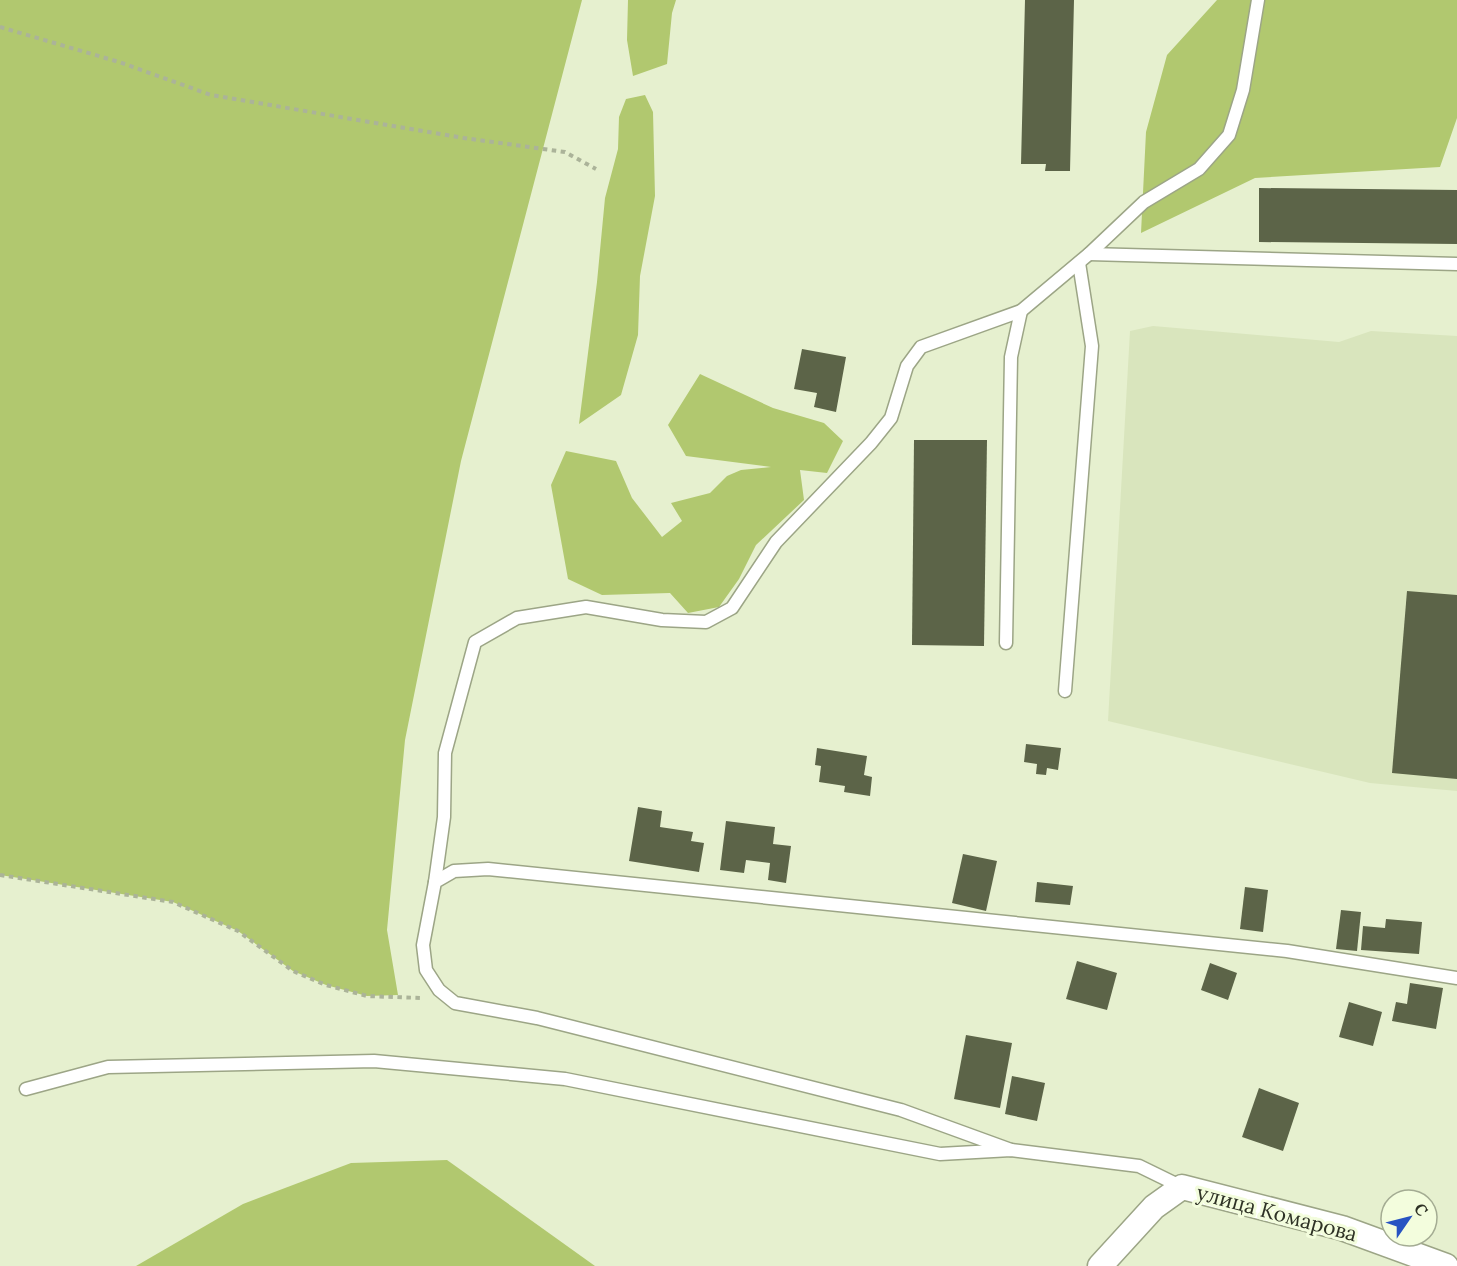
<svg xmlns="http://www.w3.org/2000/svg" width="1457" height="1266" font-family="Lora,serif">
<rect width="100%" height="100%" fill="#e6f0cf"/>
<path fill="#d9e5bd" d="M1153,326L1339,342L1371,331L1457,336V791L1370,783L1108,721L1130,331Z"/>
<g fill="#b1c86f">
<path d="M0,0H582L461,461L405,740L387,930L398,995L367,996L326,985L293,971L238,931L173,902L0,875Z"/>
<path d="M628,0H676L672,13L667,64L633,76L627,40Z"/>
<path d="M1217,0H1457V118L1440,167L1255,178L1141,233L1146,132L1167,55Z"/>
<path d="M645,95L653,112L655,196L640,276L638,335L621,395L579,424L597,282L605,198L618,149L619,117L626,99Z"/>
<path d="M700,374L773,408L824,423L843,441L827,473L800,470L804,500L756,545L739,579L719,607L688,613L670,593L602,595L568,579L551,485L566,451L616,461L632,498L662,537L682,521L671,503L710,493L727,476L741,470L771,467L686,456L668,425Z"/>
<path d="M447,1160L595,1266H136L243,1204L351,1163Z"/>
</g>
<g fill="#5c6448">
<path d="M1025,0H1074L1070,171H1045L1046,164H1021Z"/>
<path d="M1259,188L1457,190V244L1259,242Z"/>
<path d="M802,349L846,357L836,412L814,407L817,393L794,389Z"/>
<path d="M914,440H987L984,646L912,645Z"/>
<path d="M1407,591L1457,595V779L1392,773Z"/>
<path d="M1026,744L1061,748L1058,770L1047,768L1046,775L1036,774L1037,764L1024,762Z"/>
<path d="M817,748L867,756L864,775L872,777L870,796L844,792L845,786L819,782L821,766L815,765Z"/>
<path d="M638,807L662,811L660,827L693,832L691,841L704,843L699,872L629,861Z"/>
<path d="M726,821L775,827L773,844L791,846L786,883L768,880L770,863L746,860L744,873L720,870Z"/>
<path d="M963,854L997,861L986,911L952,903Z"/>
<path d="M1037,882L1073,886L1070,905L1035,902Z"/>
<path d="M1245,887L1268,890L1263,932L1240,929Z"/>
<path d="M1341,910L1361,912L1357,951L1336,949Z"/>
<path d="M1386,919L1422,922L1419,954L1361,950L1363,926L1385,928Z"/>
<path d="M1077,961L1117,973L1107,1010L1066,999Z"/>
<path d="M1210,963L1237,973L1228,1000L1201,990Z"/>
<path d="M1410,983L1443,988L1436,1029L1392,1021L1396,1002L1407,1004Z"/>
<path d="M1349,1002L1382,1012L1373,1046L1339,1037Z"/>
<path d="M966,1035L1012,1043L1000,1108L954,1099Z"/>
<path d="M1012,1076L1045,1083L1037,1121L1005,1114Z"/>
<path d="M1259,1088L1299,1103L1283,1151L1242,1137Z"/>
</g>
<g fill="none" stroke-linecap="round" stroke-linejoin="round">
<defs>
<g id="service">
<path d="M1089,254L1457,264"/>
<path d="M1006,643L1011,357L1021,311"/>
<path d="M1065,691L1092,346L1079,263"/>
<path d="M435,882L444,817L445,753L475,642L517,618L586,607L662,620L706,622L732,608L776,542L871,443L891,418L907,366L921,347L1021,311L1089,254L1144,202L1199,169L1229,135L1243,90L1258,0"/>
<path d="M26,1089L108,1067L374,1061L565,1079L940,1154L1011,1150L1139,1166L1182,1187"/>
<path d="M1011,1150L901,1110L537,1018L455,1003L439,990L426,970L423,945L435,882L454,871L488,869L1287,951L1457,978"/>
</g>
<path id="minor" d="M1100,1266L1154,1207L1182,1187L1342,1228L1446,1266"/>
</defs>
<use href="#service" stroke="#9ca586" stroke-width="15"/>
<use href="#minor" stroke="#9ca586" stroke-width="27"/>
<g stroke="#abb399" stroke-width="4" stroke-dasharray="4.5 4.5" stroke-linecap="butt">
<path d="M0,27L119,62L211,95L464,138L565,152L596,169"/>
<path d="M0,875L173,902L238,931L293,971L326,985L367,996L421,998"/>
</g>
<use href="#service" stroke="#fff" stroke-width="12"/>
<use href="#minor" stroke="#fff" stroke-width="24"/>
</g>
<g text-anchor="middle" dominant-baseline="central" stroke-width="6" stroke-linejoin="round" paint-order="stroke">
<g font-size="21" fill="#2e3225" stroke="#f3fddd">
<text transform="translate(1277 1213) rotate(15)">улица Комарова</text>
</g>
</g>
<g transform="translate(1409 1218) rotate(55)"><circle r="28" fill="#f3fddd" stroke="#a4ac93" stroke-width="1.5"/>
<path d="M0-4.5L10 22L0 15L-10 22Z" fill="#2753c2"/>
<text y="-9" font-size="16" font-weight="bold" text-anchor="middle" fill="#2e3225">С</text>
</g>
</svg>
